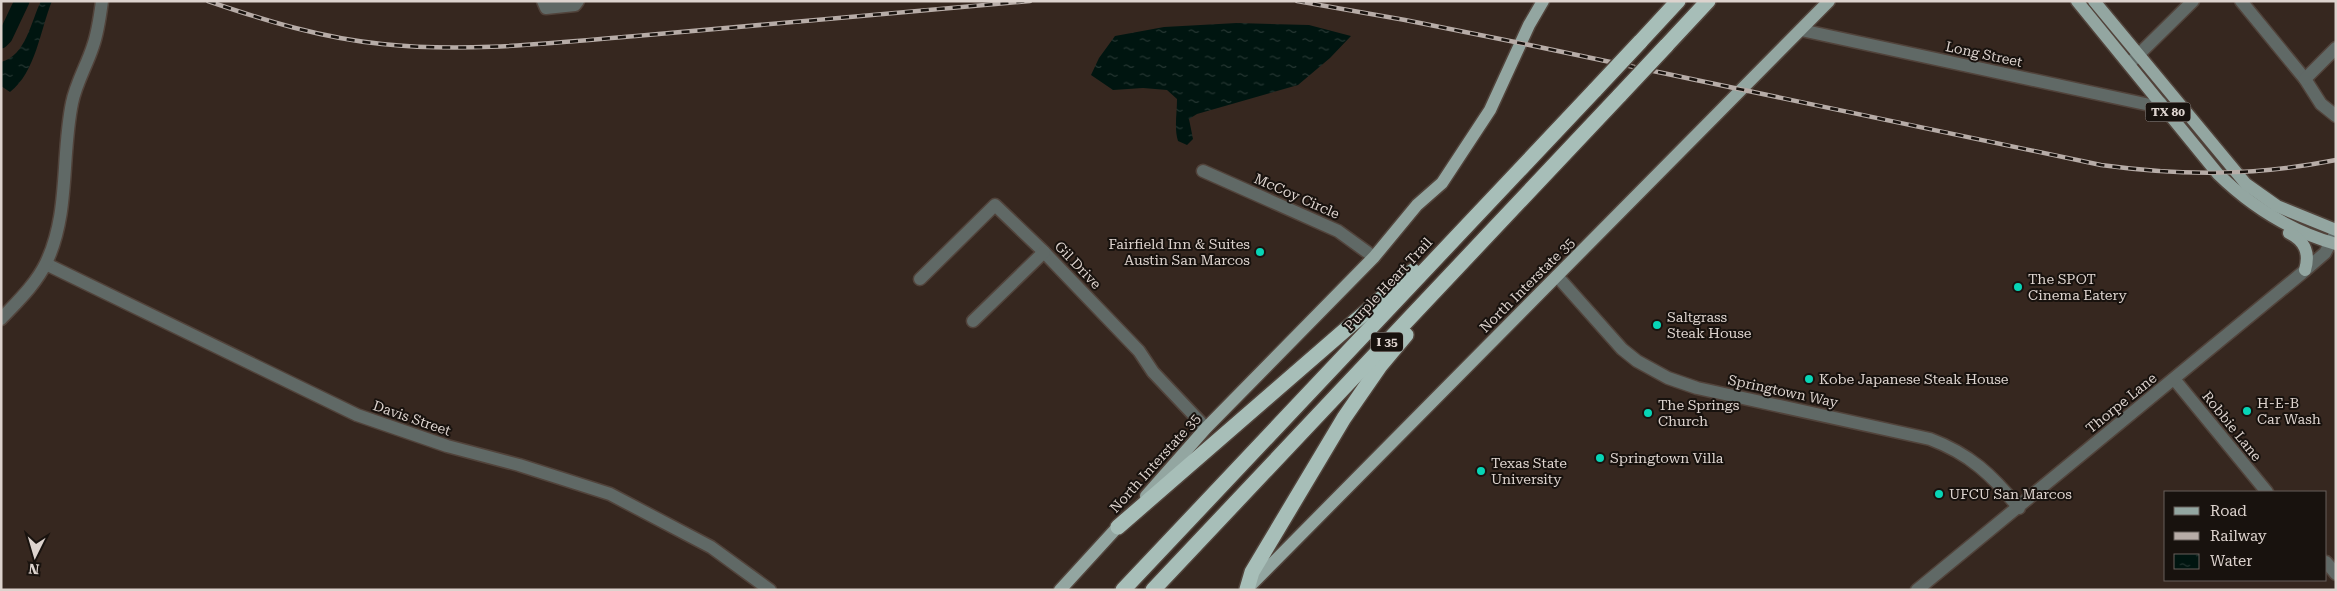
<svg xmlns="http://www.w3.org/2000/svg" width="2337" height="591" font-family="'Roboto Serif',serif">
<defs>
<pattern id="water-ripples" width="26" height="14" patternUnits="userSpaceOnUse" patternTransform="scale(1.25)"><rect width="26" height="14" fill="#001510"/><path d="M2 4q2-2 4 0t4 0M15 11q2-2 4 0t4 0" fill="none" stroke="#253632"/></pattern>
</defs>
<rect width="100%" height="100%" fill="#36271f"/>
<g fill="url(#water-ripples)">
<path d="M41,1H52C40,30 36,72 10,92L1,86V62C26,56 31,21 41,1Z"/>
<path d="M1237,23L1309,25L1351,36L1330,58L1298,85L1197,114L1189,119L1193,139L1187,145L1178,141C1174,129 1177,113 1177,99L1167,90L1143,88L1113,90L1091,75L1099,58L1115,36L1164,27Z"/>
</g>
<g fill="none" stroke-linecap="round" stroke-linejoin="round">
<path stroke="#001510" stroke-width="15" d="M1,41L5,37L22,1"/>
<defs>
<g id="minor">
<path d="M543,1L546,8L575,5L578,1"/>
<path d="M2241,1L2305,79L2321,104L2336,116"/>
<path d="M1801,30L2150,105L2161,103"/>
<path d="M2129,64L2193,1"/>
<path d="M2305,79L2336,48"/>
<path d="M1203,171L1338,231L1374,257"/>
<path d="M46,264L357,415L447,446L519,465L610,494L711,547L770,590"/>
<path d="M1557,276L1622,349L1637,361L1668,378L1697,388L1930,439C1970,454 1992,475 2019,508"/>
<path d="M920,279L995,205L1041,249L1139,351L1153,372L1206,428"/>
<path d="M1,319C17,302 36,284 46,263C70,213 61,156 72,103C76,83 87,65 93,46C98,32 100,16 102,1"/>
<path d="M973,321L1044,252"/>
<path d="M2174,379L2267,492"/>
<path d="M2326,562L2336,574"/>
<path d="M1917,590L2302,273L2325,253L2335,234"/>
</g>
<g id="major">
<path d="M2077,1L2218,174C2252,207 2290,231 2336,244"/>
<path d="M2094,1L2246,184L2277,206L2336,230"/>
<path d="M2289,233C2305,241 2310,253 2305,270"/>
<path d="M1146,496L1206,428L1374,257L1417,205L1442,183L1490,110L1529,25L1543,1"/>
<path d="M1060,590L1124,520"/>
<path d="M1246,590L1829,1"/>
</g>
<g id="highway">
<path d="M1640,42L1678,1"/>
<path d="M1666,46L1708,1"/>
<path d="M1118,527L1413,271"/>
<path d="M1247,589L1252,572L1344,418L1380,366L1406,335"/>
<path d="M1123,590L1595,90"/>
<path d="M1153,590L1620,95"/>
</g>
</defs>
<use href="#minor" stroke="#51433b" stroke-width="15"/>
<use href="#major" stroke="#51433b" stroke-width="15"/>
<use href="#highway" stroke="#51433b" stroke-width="18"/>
<use href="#minor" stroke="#606966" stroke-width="12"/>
<use href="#major" stroke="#93a6a1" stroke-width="12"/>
<use href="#highway" stroke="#a7beb8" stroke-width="15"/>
<defs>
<g id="rail">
<path d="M208,1C266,21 322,38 382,44C467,53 551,43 636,36C767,25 899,12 1030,1"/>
<path d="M1297,1L1405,20L1520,43L2101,165C2182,176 2255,176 2336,160"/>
</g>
</defs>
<use href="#rail" stroke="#b7aca7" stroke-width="4.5"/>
<use href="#rail" stroke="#18120e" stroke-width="2.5" stroke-dasharray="8" stroke-linecap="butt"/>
<defs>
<g id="highway-bridge">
<path d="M1595,90L1640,42"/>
<path d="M1620,95L1666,46"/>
</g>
</defs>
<use href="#highway-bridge" stroke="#51433b" stroke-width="18" stroke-linecap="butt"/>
<use href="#highway-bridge" stroke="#a7beb8" stroke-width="15"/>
</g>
<g fill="#07d5b6" stroke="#18120e" stroke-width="2">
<circle cx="1260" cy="252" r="5"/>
<circle cx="2018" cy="287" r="5"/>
<circle cx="1657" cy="325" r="5"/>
<circle cx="1809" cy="379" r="5"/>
<circle cx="2247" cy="411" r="5"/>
<circle cx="1648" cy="413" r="5"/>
<circle cx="1600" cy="458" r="5"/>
<circle cx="1481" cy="471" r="5"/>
<circle cx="1939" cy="494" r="5"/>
</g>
<g text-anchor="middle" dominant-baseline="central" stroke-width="4" stroke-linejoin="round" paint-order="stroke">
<g fill="#18120e" stroke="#a29994" stroke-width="1">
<rect x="2145.5" y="102.5" width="45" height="19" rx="4"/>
<rect x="1371" y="332.5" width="32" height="19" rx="4"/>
</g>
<g font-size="12" font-weight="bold" fill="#ddd3ce">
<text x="2168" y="112">TX 80</text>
<text x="1387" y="342">I 35</text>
</g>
<g font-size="14" fill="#ddd3ce" stroke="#18120e">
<text transform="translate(1984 54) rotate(12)">Long Street</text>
<text transform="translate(1297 196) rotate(24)">McCoy Circle</text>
<text transform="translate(1078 265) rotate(46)">Gil Drive</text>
<text transform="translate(1388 284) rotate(-47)">Purple Heart Trail</text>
<text transform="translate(1527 285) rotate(-45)">North Interstate 35</text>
<text transform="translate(1783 391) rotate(12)">Springtown Way</text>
<text transform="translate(2121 403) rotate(-39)">Thorpe Lane</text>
<text transform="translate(412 418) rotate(19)">Davis Street</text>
<text transform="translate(2232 426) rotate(51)">Robbie Lane</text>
<text transform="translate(1155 463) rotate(-48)">North Interstate 35</text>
</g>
<g font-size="14" fill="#ddd3ce" stroke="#18120e" text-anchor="start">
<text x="1250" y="244" text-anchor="end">Fairfield Inn &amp; Suites<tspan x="1250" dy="16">Austin San Marcos</tspan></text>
<text x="2028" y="279">The SPOT<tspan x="2028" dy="16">Cinema Eatery</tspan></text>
<text x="1667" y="317">Saltgrass<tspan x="1667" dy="16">Steak House</tspan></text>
<text x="1819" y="379">Kobe Japanese Steak House</text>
<text x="2257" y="403">H-E-B<tspan x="2257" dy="16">Car Wash</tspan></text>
<text x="1658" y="405">The Springs<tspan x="1658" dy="16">Church</tspan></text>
<text x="1610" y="458">Springtown Villa</text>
<text x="1491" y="463">Texas State<tspan x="1491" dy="16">University</tspan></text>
<text x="1949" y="494">UFCU San Marcos</text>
</g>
</g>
<rect width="2337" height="591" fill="none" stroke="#ddd3ce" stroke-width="5"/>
<rect x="2164" y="491" width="162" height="90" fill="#18120e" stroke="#675f5b"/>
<rect x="2174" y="507" width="25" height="8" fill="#93a6a1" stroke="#675f5b"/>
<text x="2210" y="516" font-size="15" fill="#ddd3ce">Road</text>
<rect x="2174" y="532" width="25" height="8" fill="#b7aca7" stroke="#675f5b"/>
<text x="2210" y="541" font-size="15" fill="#ddd3ce">Railway</text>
<rect x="2174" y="554" width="25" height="15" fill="url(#water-ripples)" stroke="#675f5b"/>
<text x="2210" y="566" font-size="15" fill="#ddd3ce">Water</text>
<g transform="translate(35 556) rotate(185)" stroke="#18120e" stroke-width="4" paint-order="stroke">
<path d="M0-4L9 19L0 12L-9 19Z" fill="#ddd3ce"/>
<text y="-8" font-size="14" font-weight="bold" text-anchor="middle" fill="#ddd3ce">N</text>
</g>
</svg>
